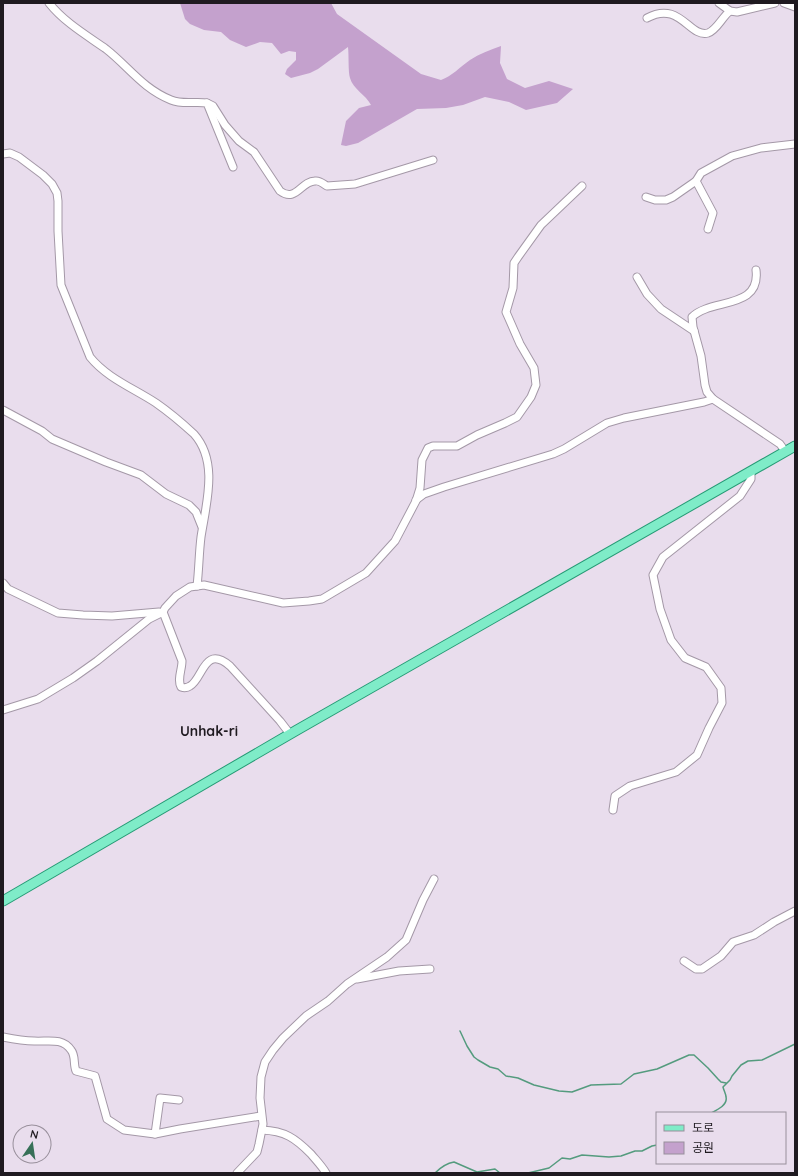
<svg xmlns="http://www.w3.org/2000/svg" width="798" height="1176" font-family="Quicksand,'Noto Sans KR',sans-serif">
<rect width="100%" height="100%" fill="#e9dded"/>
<path fill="#c4a1cd" d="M180,3H331L337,14L421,74L441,80C452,76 460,67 470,60C479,54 490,50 501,46L500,63L507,79L525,88L549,81L573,89L557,103L526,110L509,102L485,97L463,105L446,108L417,109L358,143L346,146L341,145L346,121L359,108L371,105C366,95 353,89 350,78C348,72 349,55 348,47L318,69L310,73L291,78L285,74L287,69L296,60V52L289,51L281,54L272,43L260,42L246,47L230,40L221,32L204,30L190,24L185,19Z"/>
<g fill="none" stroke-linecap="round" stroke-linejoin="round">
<g stroke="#549b7e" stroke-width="1.5">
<path d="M460,1031L467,1046L474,1057L478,1060L490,1067L498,1069L506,1076L518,1078L534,1085L559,1091L572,1092L591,1085L621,1084L634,1074L657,1069L689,1055H694L708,1068L718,1079L721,1082L726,1083"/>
<path d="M711,1113C717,1110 728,1105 726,1097C726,1094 724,1091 723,1087L730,1080L732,1076L741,1065L748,1061L762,1060L795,1044"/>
<path d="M435,1173C440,1168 448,1163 454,1162L477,1172L495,1169L500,1173"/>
<path d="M514,1173H519"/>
<path d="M528,1173L549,1168L562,1158L570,1159L582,1155L609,1157L621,1156L635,1151H642L652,1146L657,1145"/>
</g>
<defs>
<g id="minor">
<path d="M49,3C64,22 86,35 106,49C129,67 142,88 171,100C183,105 195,101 207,103L233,167"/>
<path d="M719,3L730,11L737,12L775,3"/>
<path d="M784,3L795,7"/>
<path d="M647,18C680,0 689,38 708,33C717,30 722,17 730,11"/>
<path d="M207,103L213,106L225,125L239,141L254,152L280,191C296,203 301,181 315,181C320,180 323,184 327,186L355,184L433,160"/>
<path d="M3,154L10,153L19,157L43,175L52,184L57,193L58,201V231L61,285L90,357C107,378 133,388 156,403C169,412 182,423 194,434C219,462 206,504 201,537C199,553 199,569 197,586"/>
<path d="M696,181L713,213L708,229"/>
<path d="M646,197L655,200H666L673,197L696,181L701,173L732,156L761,148L795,144"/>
<path d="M756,270C761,310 711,298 692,317L693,327L701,356L705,385L707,392L713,399L780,444L785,451"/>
<path d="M637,277L647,294L661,309L694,331"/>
<path d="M3,410L42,431L52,439L106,462L141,475L166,494L189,505L196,512L202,527"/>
<path d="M416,500L424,494L444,487L553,454L564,449L607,423L624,418L704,402L713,399"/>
<path d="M3,583L8,589L58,613L83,615L112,616L159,612"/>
<path d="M163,612L182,661C182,670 177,679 181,687C184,688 187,688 190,686C203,679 204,644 230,666L280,721L290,734"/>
<path d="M3,710L38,699L73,678L97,661L149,619L163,612L165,608L176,596L190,587L204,585L283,603L309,601L322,599L366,573L395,541L416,501L420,488L422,460L428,448L433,446H457L477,435L505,423L517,417L531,397L536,385L534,368L520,344L506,312L513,288L514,263L518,257L541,225L582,186"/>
<path d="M613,810L615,796L630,786L676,772L697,755L709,728L722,703L721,688L706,667L685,658L671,640L660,609L653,575L663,557L740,496L751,479V471"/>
<path d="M684,961L696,969H702L721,956L733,942L754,935L774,922L795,911"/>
<path d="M357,979L399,971L430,969"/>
<path d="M3,1037C13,1039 23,1041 34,1041C47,1042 62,1037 71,1050C76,1056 73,1064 76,1071L95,1076L107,1119L124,1130L155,1134L180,1129L261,1116"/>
<path d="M262,1130C285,1131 295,1138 311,1154C316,1160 322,1166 326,1173"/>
<path d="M155,1134L160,1098L179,1100"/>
<path d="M237,1173L257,1152L259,1144L263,1124L260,1098L261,1077L265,1062L273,1050L283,1038L306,1016L328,1001L347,984L387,957L406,940L423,900L434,879"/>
</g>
<path id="major" d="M3,901L297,730L795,446"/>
</defs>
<use href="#minor" stroke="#a498a7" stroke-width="9"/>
<use href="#major" stroke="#269a75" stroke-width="11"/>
<use href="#minor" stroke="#fff" stroke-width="7"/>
<use href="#major" stroke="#7fecc8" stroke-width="9"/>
</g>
<g text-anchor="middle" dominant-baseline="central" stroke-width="4" stroke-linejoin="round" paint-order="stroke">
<g font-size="14" font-weight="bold" fill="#1f1a20" stroke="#e9dded">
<text x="209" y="731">Unhak-ri</text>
</g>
</g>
<rect width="798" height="1176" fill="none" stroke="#1f1a20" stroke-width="8"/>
<rect x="656" y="1112" width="130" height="52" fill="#e9dded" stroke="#988f9b"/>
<rect x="664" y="1125" width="20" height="6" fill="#7fecc8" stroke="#988f9b"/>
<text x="692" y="1132" font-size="12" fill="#1f1a20">도로</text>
<rect x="664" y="1142" width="20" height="12" fill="#c4a1cd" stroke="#988f9b"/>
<text x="692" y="1152" font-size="12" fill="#1f1a20">공원</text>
<g transform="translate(32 1144) rotate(13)"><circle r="19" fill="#e9dded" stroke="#988f9b"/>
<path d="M0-3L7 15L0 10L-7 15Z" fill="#377058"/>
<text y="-6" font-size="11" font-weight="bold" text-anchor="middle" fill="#1f1a20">N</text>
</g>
</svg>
